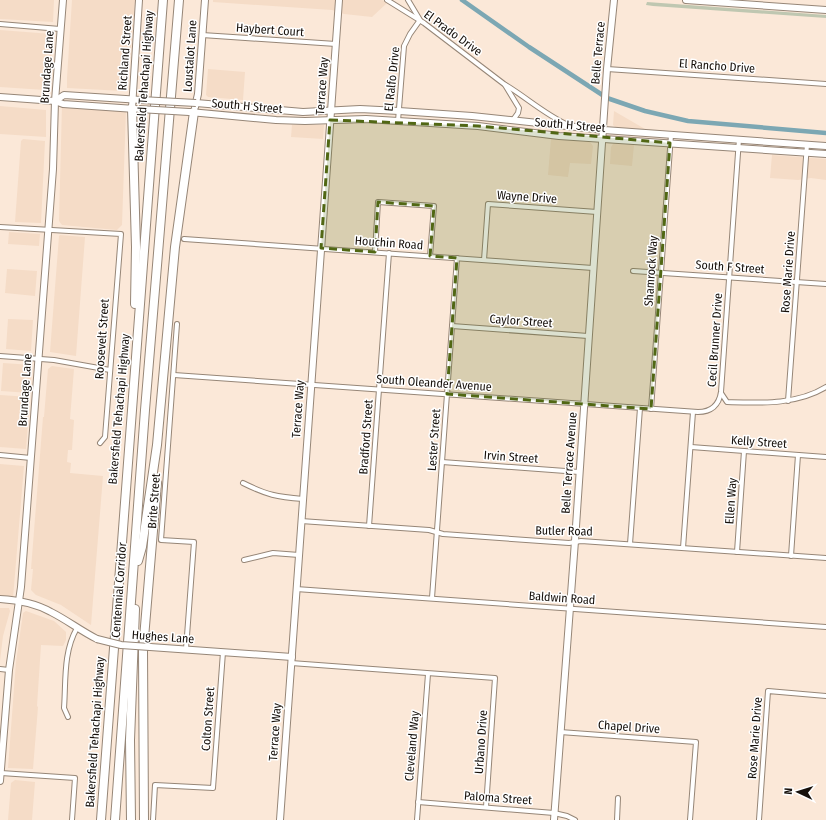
<svg xmlns="http://www.w3.org/2000/svg" width="826" height="820" font-family="'Fira Sans Condensed',sans-serif">
<rect width="100%" height="100%" fill="#fbe8d8"/>
<g fill="#f5dcc7">
<path d="M0,0H54L53,22L0,19Z"/>
<path d="M72,0H135L128,84L126,89L123,91L67,88V78Z"/>
<path d="M213,0H382L387,3L372,17L344,14L332,10L213,2Z"/>
<path d="M0,30L52,34L53,35L49,88L45,90L0,87Z"/>
<path d="M208,69L245,72L243,100L208,97L206,95Z"/>
<path d="M62,104L126,110L122,225L117,230L62,225L59,221Z"/>
<path d="M0,106L46,110V137L0,134Z"/>
<path d="M614,111L645,129L616,128L613,125Z"/>
<path d="M292,125H324L323,139L291,137Z"/>
<path d="M23,139L45,141L41,223L15,222L21,141Z"/>
<path d="M551,139L590,142L593,146L591,164L570,163L568,177L548,175Z"/>
<path d="M613,144L634,145L632,166L610,164L611,147Z"/>
<path d="M772,155L826,159V180L811,178L798,180L770,178Z"/>
<path d="M9,232L40,234L39,246L8,244Z"/>
<path d="M60,235L85,237L76,356L50,352L59,236Z"/>
<path d="M7,269L37,271L35,296L5,293Z"/>
<path d="M8,319L33,320L31,351L6,349Z"/>
<path d="M3,363L32,365L30,393L1,391Z"/>
<path d="M52,366L74,369L70,419L74,420L72,450H68L67,462L71,463L70,473L103,476L91,625L61,605L36,595L31,590L33,569H31L43,417H44L48,369Z"/>
<path d="M0,395L30,397L26,449L0,447Z"/>
<path d="M0,464L24,466L13,598L0,596Z"/>
<path d="M0,608H9L10,611L3,636L0,661Z"/>
<path d="M26,611L54,621L66,632V640L63,646L41,645L37,706L38,707L33,769L8,768L16,662L23,613Z"/>
<path d="M15,780L35,782L32,820H8L11,783Z"/>
</g>
<path fill="#bfc7b1" d="M647,2L826,15V18L653,6L646,5Z"/>
<g fill="none" stroke-linecap="round" stroke-linejoin="round">
<path stroke="#7ca7b3" stroke-width="4.5" d="M462,0L529,47L607,98L645,111L688,121L826,133"/>
<defs>
<g id="street">
<path d="M387,0L424,23L504,84C526,97 544,114 568,125"/>
<path d="M0,24L60,29"/>
<path d="M202,35L336,44"/>
<path d="M607,69L826,84"/>
<path d="M505,85L519,108L518,113L513,120"/>
<path d="M398,121L404,46L410,34L420,20L408,0"/>
<path d="M0,227L121,234L105,437L100,443"/>
<path d="M184,239L593,268"/>
<path d="M375,252L378,202L434,206L430,256"/>
<path d="M484,260L488,204L597,212"/>
<path d="M633,271L826,284"/>
<path d="M177,324L161,540L194,542L186,649"/>
<path d="M452,326L588,336"/>
<path d="M0,356L54,360L110,370"/>
<path d="M174,375L698,412C711,412 719,405 721,392L739,139"/>
<path d="M721,393L727,402C761,403 797,405 826,387"/>
<path d="M788,401L807,144"/>
<path d="M651,409L671,135"/>
<path d="M691,447L826,457"/>
<path d="M0,455L31,458"/>
<path d="M442,462L579,472"/>
<path d="M243,483C267,495 277,497 303,499"/>
<path d="M301,521L429,530L443,534L569,543L581,541L826,558"/>
<path d="M369,526L389,253"/>
<path d="M630,544L640,408"/>
<path d="M683,548L693,412"/>
<path d="M737,552L744,451"/>
<path d="M791,556L798,455"/>
<path d="M244,560L273,553L299,555"/>
<path d="M296,589L826,627"/>
<path d="M432,598L457,258"/>
<path d="M291,663L495,678L486,807"/>
<path d="M0,669L9,670"/>
<path d="M68,717L64,708C66,682 63,652 77,628"/>
<path d="M560,732L696,742L690,820"/>
<path d="M1,773L75,778L72,820"/>
<path d="M418,802L554,813L567,816L575,820"/>
<path d="M153,820L155,785L213,788L223,652"/>
<path d="M417,820L428,674"/>
<path d="M617,820L618,798"/>
<path d="M759,820L768,691L826,696"/>
</g>
<g id="secondary">
<path d="M686,0L826,10"/>
<path d="M0,97L55,101L63,104L135,109"/>
<path d="M55,101L64,95L141,100"/>
<path d="M196,103L303,112L360,109L399,111L472,116L604,130L826,146"/>
<path d="M195,107L198,94L205,0"/>
<path d="M132,108L139,0"/>
<path d="M190,112L276,120L305,121L366,119L478,126L559,136L826,154"/>
<path d="M0,599C18,600 35,603 51,612C67,620 81,631 97,639"/>
<path d="M150,647L292,657"/>
<path d="M0,781L9,670L21,587L53,169L55,101L63,0"/>
<path d="M280,820L339,0"/>
<path d="M554,820L575,541L607,69L614,0"/>
</g>
<g id="highway">
<path d="M132,108L136,247L135,304"/>
<path d="M138,561L142,547L157,445L175,247L194,112"/>
<path d="M101,820L163,0"/>
<path d="M115,820L145,410L179,0"/>
<path d="M131,820L130,740L135,609"/>
<path d="M144,820L143,650L157,483"/>
</g>
</defs>
<use href="#street" stroke="#968677" stroke-width="6"/>
<use href="#secondary" stroke="#968677" stroke-width="8"/>
<use href="#highway" stroke="#968677" stroke-width="10"/>
<use href="#street" stroke="#fff" stroke-width="4"/>
<use href="#secondary" stroke="#fff" stroke-width="6"/>
<use href="#highway" stroke="#fff" stroke-width="8"/>
<defs>
<g id="secondary-bridge">
<path d="M141,100L196,103"/>
<path d="M139,109L189,112"/>
<path d="M97,639L121,645L150,647"/>
</g>
</defs>
<use href="#secondary-bridge" stroke="#968677" stroke-width="8" stroke-linecap="butt"/>
<use href="#secondary-bridge" stroke="#fff" stroke-width="6"/>
</g>
<path fill="#516714" fill-opacity="0.2" stroke="#516714" stroke-width="3" stroke-dasharray="8 5" stroke-linejoin="round" d="M330,120L478,126L670,143L651,409L447,394L457,258L430,256L434,206L378,202L375,252L321,248Z"/>
<g text-anchor="middle" dominant-baseline="central" stroke-width="3" stroke-linejoin="round" paint-order="stroke">
<g font-size="12" fill="#16100b" stroke="#fff">
<text transform="translate(270 30) rotate(4)">Haybert Court</text>
<text transform="translate(453 33) rotate(36)">El Prado Drive</text>
<text transform="translate(125 53) rotate(-86)">Richland Street</text>
<text transform="translate(598 53) rotate(-85)">Belle Terrace</text>
<text transform="translate(190 56) rotate(-86)">Loustalot Lane</text>
<text transform="translate(717 66) rotate(4)">El Rancho Drive</text>
<text transform="translate(47 67) rotate(-86)">Brundage Lane</text>
<text transform="translate(392 79) rotate(-84)">El Ralfo Drive</text>
<text transform="translate(144 86) rotate(-86)">Bakersfield Tehachapi Highway</text>
<text transform="translate(322 86) rotate(-86)">Terrace Way</text>
<text transform="translate(247 106) rotate(5)">South H Street</text>
<text transform="translate(570 125) rotate(5)">South H Street</text>
<text transform="translate(527 197) rotate(4)">Wayne Drive</text>
<text transform="translate(389 243) rotate(4)">Houchin Road</text>
<text transform="translate(730 267) rotate(4)">South F Street</text>
<text transform="translate(651 271) rotate(-86)">Shamrock Way</text>
<text transform="translate(788 272) rotate(-86)">Rose Marie Drive</text>
<text transform="translate(521 321) rotate(4)">Caylor Street</text>
<text transform="translate(102 339) rotate(-86)">Roosevelt Street</text>
<text transform="translate(715 340) rotate(-86)">Cecil Brunner Drive</text>
<text transform="translate(434 383) rotate(4)">South Oleander Avenue</text>
<text transform="translate(25 390) rotate(-86)">Brundage Lane</text>
<text transform="translate(119 409) rotate(-85)">Bakersfield Tehachapi Highway</text>
<text transform="translate(298 409) rotate(-86)">Terrace Way</text>
<text transform="translate(366 437) rotate(-86)">Bradford Street</text>
<text transform="translate(434 440) rotate(-86)">Lester Street</text>
<text transform="translate(759 442) rotate(4)">Kelly Street</text>
<text transform="translate(511 457) rotate(4)">Irvin Street</text>
<text transform="translate(569 463) rotate(-86)">Belle Terrace Avenue</text>
<text transform="translate(154 501) rotate(-86)">Brite Street</text>
<text transform="translate(731 501) rotate(-86)">Ellen Way</text>
<text transform="translate(564 531) rotate(1)">Butler Road</text>
<text transform="translate(119 590) rotate(-86)">Centennial Corridor</text>
<text transform="translate(562 598) rotate(4)">Baldwin Road</text>
<text transform="translate(163 637) rotate(4)">Hughes Lane</text>
<text transform="translate(208 719) rotate(-86)">Colton Street</text>
<text transform="translate(629 727) rotate(4)">Chapel Drive</text>
<text transform="translate(95 732) rotate(-86)">Bakersfield Tehachapi Highway</text>
<text transform="translate(275 732) rotate(-86)">Terrace Way</text>
<text transform="translate(755 738) rotate(-86)">Rose Marie Drive</text>
<text transform="translate(481 742) rotate(-86)">Urbano Drive</text>
<text transform="translate(412 746) rotate(-85)">Cleveland Way</text>
<text transform="translate(498 798) rotate(4)">Paloma Street</text>
</g>
</g>
<g transform="translate(798 792) rotate(274)" stroke="#ffffff" stroke-width="3" paint-order="stroke">
<path d="M0-3L7 15L0 10L-7 15Z" fill="#16100b"/>
<text y="-6" font-size="11" font-weight="bold" text-anchor="middle" fill="#16100b">N</text>
</g>
</svg>
